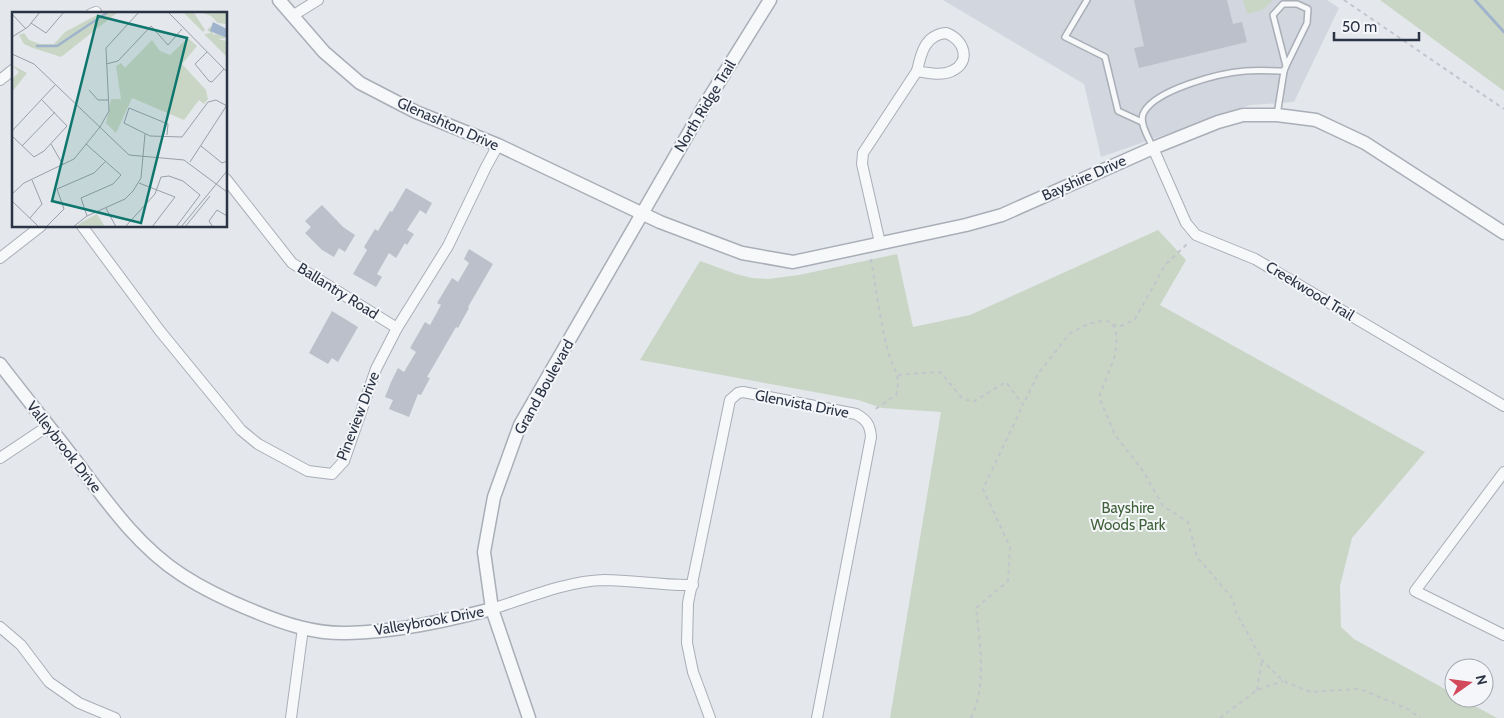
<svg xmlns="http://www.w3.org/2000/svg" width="1504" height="718" font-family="Cabin,sans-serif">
<rect width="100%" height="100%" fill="#e4e7ec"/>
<path fill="#d2d6de" d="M943,0H1327L1339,8L1294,102L1250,105L1101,157L1084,84Z"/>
<g fill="#c9d6c5">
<path d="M1243,0H1273L1262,10L1247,14Z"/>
<path d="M1380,0H1504V91Z"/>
<path d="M1158,230L1186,260L1160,305L1425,452L1352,538L1340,586L1341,627L1354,639L1454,694V698H1460L1497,718H890L941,412L882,408L858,400L640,360L700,261L736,274L752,278L768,279L799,275L897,254L913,327L970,315Z"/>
</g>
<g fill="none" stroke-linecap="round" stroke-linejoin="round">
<path stroke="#9fb4cc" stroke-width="3" d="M1475,0L1504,32"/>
</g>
<g fill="#bbc0ca">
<path d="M1134,0H1227L1233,24L1242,22L1247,42L1139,68L1134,48L1144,46Z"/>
<path d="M406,188L432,203L426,214L420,210L407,230L414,234L407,245L405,243L396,258L389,253L377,274L382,277L376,287L353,274L367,250L364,247L375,229L378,231L390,211L392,212Z"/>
<path d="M322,205L343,227L355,235L345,252L339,248L334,257L322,250L305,233L311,227L305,221Z"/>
<path d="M469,249L493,264L468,307L469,308L458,328L456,327L427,377L430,378L421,395L418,394L409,417L389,409L393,400L385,397L391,382L398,368L404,372L416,352L410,348L425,322L430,325L441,305L437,303L452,278L458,282L469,263L464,259Z"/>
<path d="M332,311L358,327L338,362L332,358L328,364L309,353Z"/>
</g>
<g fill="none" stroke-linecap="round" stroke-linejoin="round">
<defs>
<g id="service">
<path d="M1087,0L1065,37L1105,57L1118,111L1142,122"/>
<path d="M1277,115L1284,71L1286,66L1307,23L1308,9L1297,4H1283L1273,15L1286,66"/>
<path d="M1153,148C1149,138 1138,122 1144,112C1157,89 1220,73 1245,71C1258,70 1271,71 1284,71"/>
</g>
<g id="minor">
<path d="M91,14L96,12L97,14"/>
<path d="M292,16L318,0"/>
<path d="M946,33C964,39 972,62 952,71C942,76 928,73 917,71C921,53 925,35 946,33Z"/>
<path d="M0,80L14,69"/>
<path d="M1153,148L1186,223L1196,235L1255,259L1504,406"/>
<path d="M226,179L292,263L397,328"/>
<path d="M82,226L160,331L241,430L258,444L308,471L332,474L344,461L376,369L397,328L448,246L486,167L498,145"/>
<path d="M880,243L862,164L863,153L917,71"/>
<path d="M0,258L41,226"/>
<path d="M0,458L48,426"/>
<path d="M1504,472L1415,591L1504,635"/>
<path d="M492,609C527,598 567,581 604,580C634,580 663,586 693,585"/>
<path d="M0,627L21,645L49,682L79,703L115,718"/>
<path d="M291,718L303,628"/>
<path d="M710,718L693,672L687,643L688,603L730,400L738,393L743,392L856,414C867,420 870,425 871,437L817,718"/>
</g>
<g id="tertiary">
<path d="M279,0L324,52L360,83L416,112L498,145L660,222L742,253L793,262L966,225L1002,215L1153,148L1218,122L1243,115H1277L1316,120L1365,143L1504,233"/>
<path d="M0,364C26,398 53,431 79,465C109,505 139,547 182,575C205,590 231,602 256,612C285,624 315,634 347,633C396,632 445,621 492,609"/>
<path d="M529,718L492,609L484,552L494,497L520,425L706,103L770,0"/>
</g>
</defs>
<use href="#service" stroke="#a9aeb7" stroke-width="8"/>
<use href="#minor" stroke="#a9aeb7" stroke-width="12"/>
<use href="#tertiary" stroke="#a9aeb7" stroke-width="15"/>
<g stroke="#c2c5cb" stroke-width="2" stroke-dasharray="4 4" stroke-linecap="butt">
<path d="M1344,0L1504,109"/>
<path d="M871,259C876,289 880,321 888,351C892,371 902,371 896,395L874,410"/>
<path d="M1113,324L1117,337L1115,356L1099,397L1115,435L1143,471L1163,506L1188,522L1197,557L1233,599L1236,612L1262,660L1283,681L1311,692L1360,689L1408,709L1420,718"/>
<path d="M898,375L939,372L941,373L962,398L973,402L1006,382L1023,405L1038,374L1069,334L1088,324L1105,320L1118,327L1126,324L1135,319L1165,265L1188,243"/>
<path d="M1257,690L1262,660"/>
<path d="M971,718C987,685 980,644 976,608L1008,581L1010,547L983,489L1023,405"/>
<path d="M1220,718L1257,690L1283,681"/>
</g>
<use href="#service" stroke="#f7f8fa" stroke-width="5"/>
<use href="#minor" stroke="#f7f8fa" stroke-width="10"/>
<use href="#tertiary" stroke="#f7f8fa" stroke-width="12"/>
</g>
<g text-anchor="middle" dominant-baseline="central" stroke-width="4" stroke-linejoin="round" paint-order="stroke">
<g font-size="15" fill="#2b3445" stroke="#f4f6f9">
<text transform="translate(705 106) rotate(-59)">North Ridge Trail</text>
<text transform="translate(448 124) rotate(24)">Glenashton Drive</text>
<text transform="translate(1084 178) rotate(-24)">Bayshire Drive</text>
<text transform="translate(338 291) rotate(32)">Ballantry Road</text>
<text transform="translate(1310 291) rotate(31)">Creekwood Trail</text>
<text transform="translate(544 387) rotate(-61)">Grand Boulevard</text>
<text transform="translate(802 404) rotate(11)">Glenvista Drive</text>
<text transform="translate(358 416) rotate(-69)">Pineview Drive</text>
<text transform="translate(64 447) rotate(52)">Valleybrook Drive</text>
<text transform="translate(429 621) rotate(-10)">Valleybrook Drive</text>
</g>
<g font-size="15" fill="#3f6138" stroke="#f4f6f9">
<text x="1128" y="508">Bayshire<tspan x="1128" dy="17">Woods Park</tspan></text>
</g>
</g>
<g transform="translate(12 12)">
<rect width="215" height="215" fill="#e4e7ec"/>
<path d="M106,0L49,45L21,36L12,32L7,23L12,21L17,28L28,32H42L53,20L85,3ZM171,0L182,1L193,18L191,20ZM189,0H215V12L206,11L199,4ZM199,14L202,24L203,21L215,26L206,27L215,29V45L192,22L199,21L195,18ZM176,26L185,34L170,52L194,78L196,87L192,92L187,88L172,108L120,86L104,121L94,111L99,87H109L104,54L109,51L113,56L140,28L148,39L158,43ZM0,53L15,61L0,80V67L7,60ZM85,202L93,215H64L70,210Z" fill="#c9d6c5"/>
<path d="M201,10L215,17V26L198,19Z" fill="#9fb4cc"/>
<path fill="none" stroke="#9fb4cc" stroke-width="2.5" d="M24,34H45L96,0"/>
<path fill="none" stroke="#9a9fa9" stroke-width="1" d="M156,0L215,60M0,2L14,17M19,11L34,21L52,0M0,25L16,15L28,0M195,40L183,52L197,69L200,70L212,57M0,42L22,52L117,143L172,148L215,180M94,52L106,49L139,14L156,33L170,17M77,78L86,88H97M0,119L43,73M155,123L156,112L117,96L112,111L138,124L170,125L196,90L204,88L215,94M0,124L22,145L32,139L55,114L29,87M39,132L51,153M74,132L109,163L101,172L69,186L75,204M10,134L43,100M189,134L210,151L215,149M178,150L215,93M127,171L163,185L140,215M0,182L12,171L62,147L88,115L97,99L94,36L127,0M0,189L27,215M94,196L104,215M18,206L30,192L20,168M34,215L52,197L45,177L82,161L93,150M61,215L75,204L113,187L121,179L129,166L133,122M113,215L143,182L149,165L157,164L171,169L188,183L164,215M169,215L215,159M173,215L198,184M201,215L197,209L205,198L215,204"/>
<path fill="#0f766e" fill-opacity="0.15" stroke="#0f766e" stroke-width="2.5" d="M86,4L175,26L129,211L40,189Z"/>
<rect width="215" height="215" fill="none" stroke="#2b3445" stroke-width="2.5"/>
</g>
<g transform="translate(1469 683) rotate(76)"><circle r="24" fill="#f4f6f9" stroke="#a4a8b1"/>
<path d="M0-4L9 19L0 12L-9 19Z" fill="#d1495b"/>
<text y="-8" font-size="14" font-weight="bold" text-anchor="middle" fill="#2b3445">N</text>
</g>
<path d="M1334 32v8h85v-8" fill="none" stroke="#2b3445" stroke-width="2.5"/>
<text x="1342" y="32" font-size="15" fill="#2b3445" stroke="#f4f6f9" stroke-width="4" paint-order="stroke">50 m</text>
</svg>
